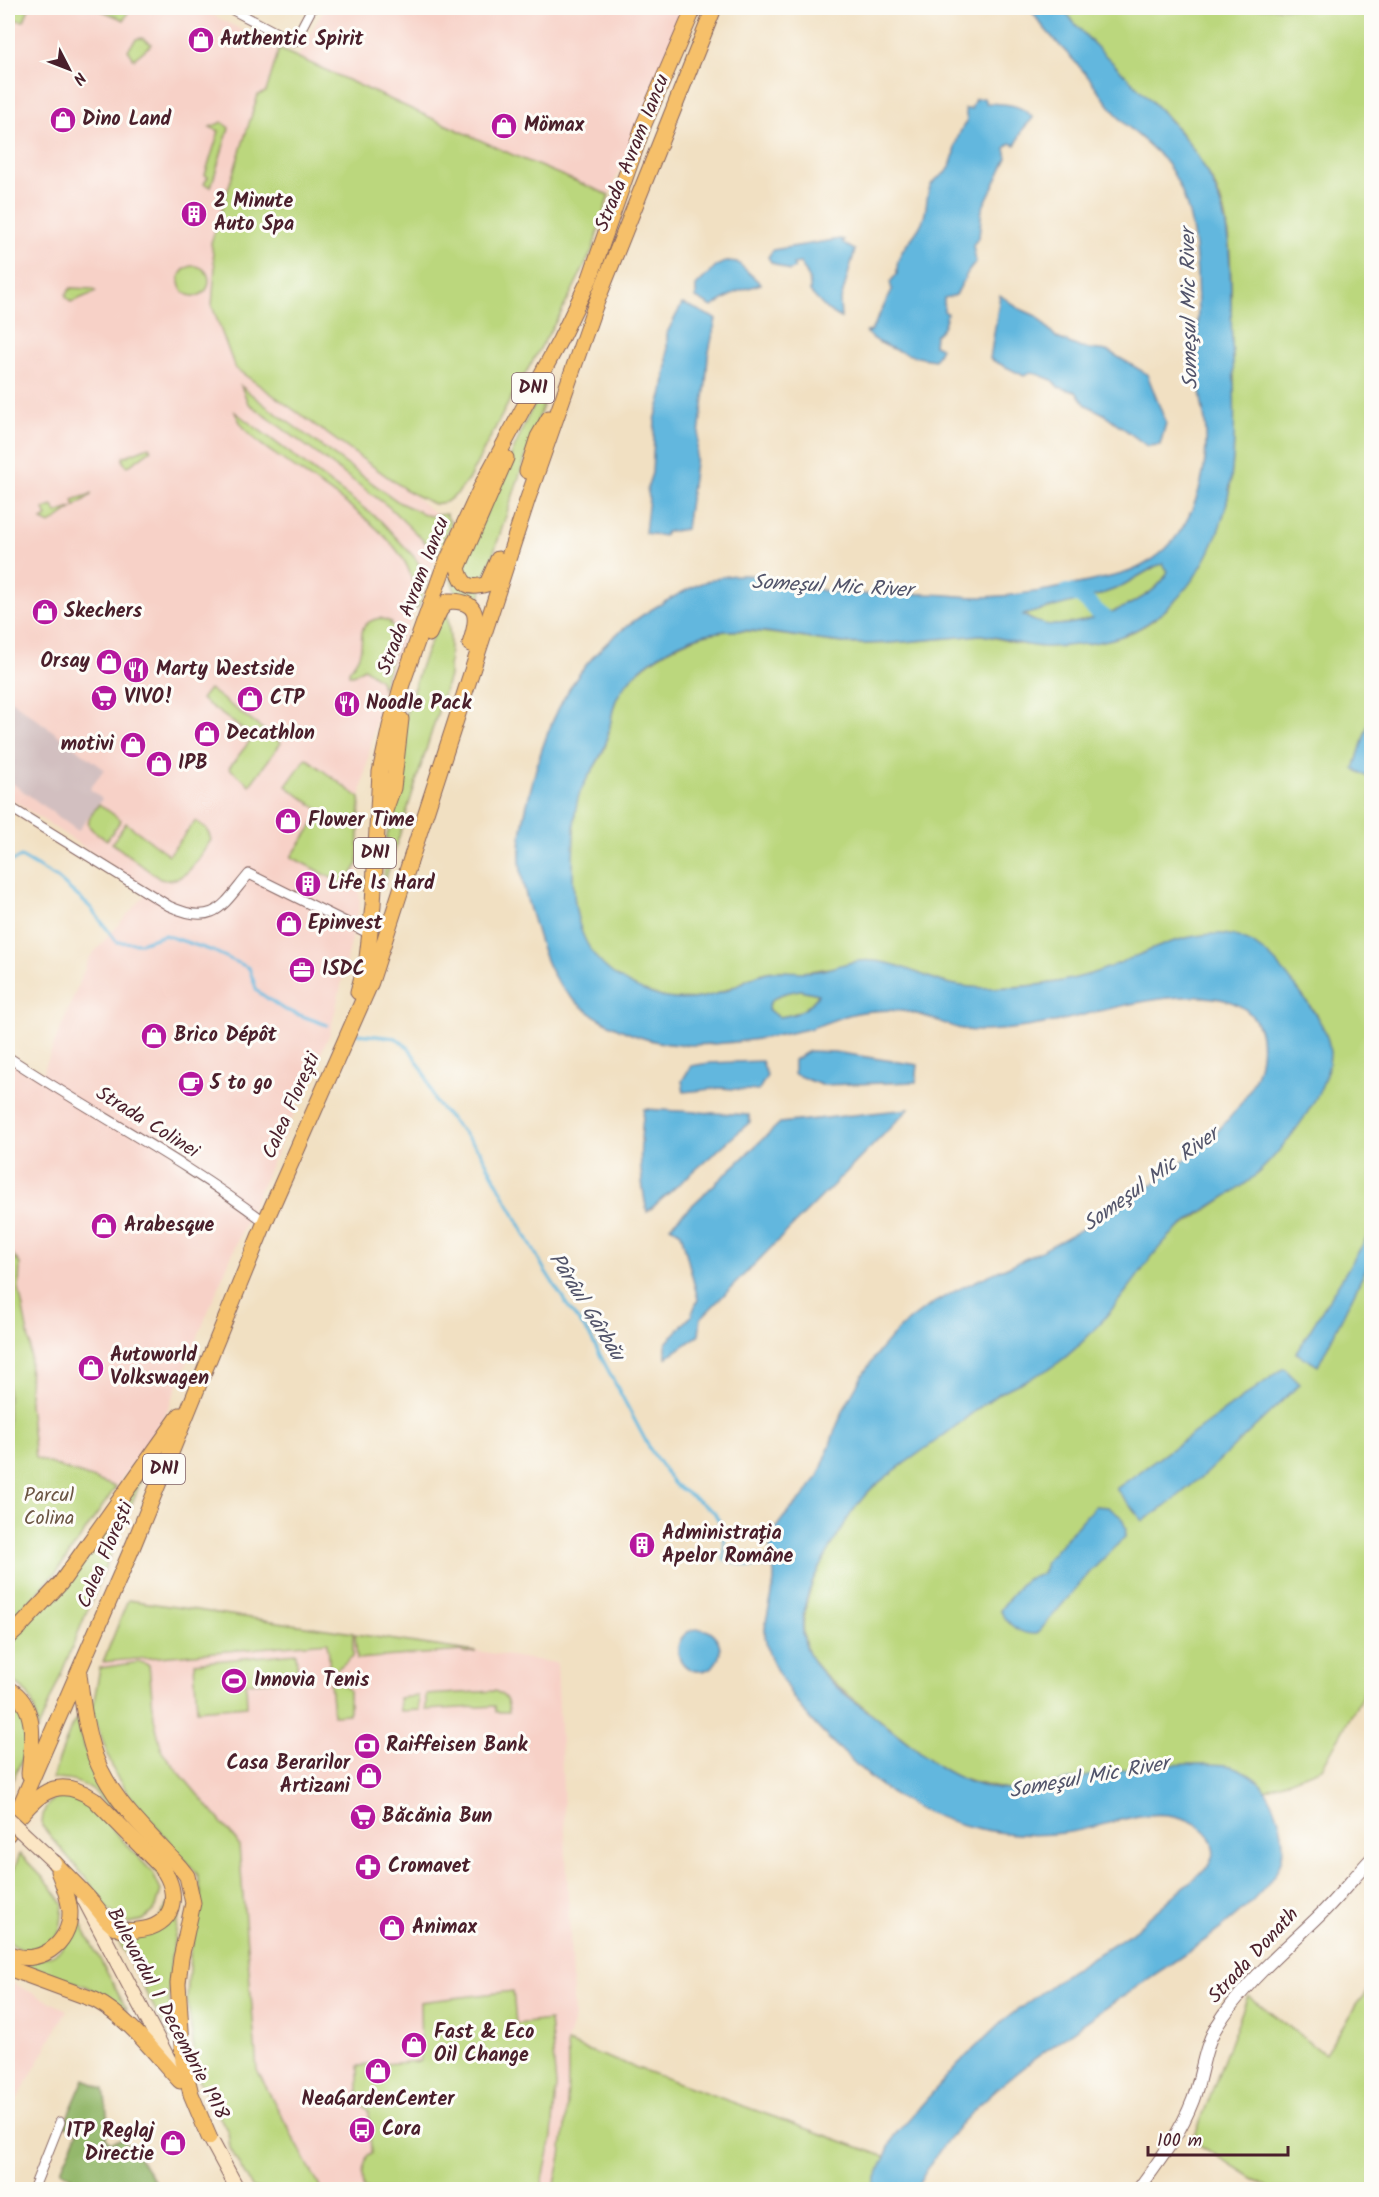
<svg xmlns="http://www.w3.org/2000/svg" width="1379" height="2197" font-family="Kalam,sans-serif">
<rect width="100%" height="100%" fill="#fdfcf7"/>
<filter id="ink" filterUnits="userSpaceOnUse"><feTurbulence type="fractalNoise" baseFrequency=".0167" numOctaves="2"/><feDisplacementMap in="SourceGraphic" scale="12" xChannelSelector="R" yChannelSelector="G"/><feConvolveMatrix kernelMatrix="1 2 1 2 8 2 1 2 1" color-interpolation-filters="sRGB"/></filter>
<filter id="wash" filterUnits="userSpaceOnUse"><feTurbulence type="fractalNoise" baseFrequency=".008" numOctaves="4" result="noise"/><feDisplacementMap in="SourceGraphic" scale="24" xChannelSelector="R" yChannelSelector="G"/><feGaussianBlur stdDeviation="1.35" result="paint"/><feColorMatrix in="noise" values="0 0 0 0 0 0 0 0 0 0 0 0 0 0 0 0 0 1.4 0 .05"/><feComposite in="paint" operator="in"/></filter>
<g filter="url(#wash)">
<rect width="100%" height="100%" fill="#f1e0c2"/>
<g fill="#f7d1c7">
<path d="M8,8H199L279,49L216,261L235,368L409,492L448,524L381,696L360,798L358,864L360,904L330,1033L242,1230L164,1418L116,1487L35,1458L29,1404L30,1344L19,1289L20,1264L8,1248V1073L12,1064L42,1074L89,958L149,890L8,797Z"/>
<path d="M324,8H686L609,195L596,192L297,59Z"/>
<path d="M128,1600L557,1663L574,2019L567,2043L569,2076L559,2170L553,2189H285L255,2139L225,1916L146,1780L125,1665L100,1668Z"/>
<path d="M8,1981L67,2010L8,2116Z"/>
</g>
<path fill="#d2bfc0" d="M8,698L104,769L90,789L102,799L78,831L8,780Z"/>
<g fill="#bbd77d" stroke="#827b54" stroke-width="1.5">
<path d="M8,8H29L24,21L8,19Z"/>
<path d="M96,8H130L124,20Z"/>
<path d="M1063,8H1371L1372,1678L1322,1768L1265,1790L1257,1780L1247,1774L1233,1767L1221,1765H1170L1141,1767L1031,1788L1008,1790L972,1782L952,1775L938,1766L835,1684C826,1676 816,1667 810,1656C785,1609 839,1522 871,1489L1175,1231L1245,1184L1281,1149L1308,1110L1320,1089L1326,1036L1315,1013L1291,981L1220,934C1172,939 1145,955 1101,971C1072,981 1041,986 1010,987C993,988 974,989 957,986C949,984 941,981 932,979C910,976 888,974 866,971C856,970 844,967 833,968C820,968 808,973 794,972C788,972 781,970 774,971C757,972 742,983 726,990C704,1000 678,1003 655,995C585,973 572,930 573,862C574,843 573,822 576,803C580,783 596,769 604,750C612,730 609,706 623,688C640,666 667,649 692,639C741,618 810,644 862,644C902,644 941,638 981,635C998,637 1013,644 1029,645C1051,647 1094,643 1115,638C1143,631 1167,612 1184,590C1202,566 1217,538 1225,510C1238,463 1235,391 1232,343C1229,292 1237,228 1213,182C1204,166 1182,131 1169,119C1136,83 1089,48 1063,8Z"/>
<path d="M142,38L152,44L134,59L128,50L136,39Z"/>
<path d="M279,49L513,155L609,195L592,251L561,313L512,396L468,480L458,493L446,502L434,504L409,492L235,368L212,306L215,267L211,243L258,95L266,92Z"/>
<path d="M222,122L229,128L211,187L204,184L208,177L205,175L219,131L210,127Z"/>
<circle cx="194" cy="281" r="15"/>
<path d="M71,288L93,289L96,292L71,302L66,297V294Z"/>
<path d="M550,384L488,570L482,580L471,581L463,566L529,414L546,387Z"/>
<path d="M241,386L266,406L400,503L429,516L446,514L451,524L437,556L431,548L389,507L248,403Z"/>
<path d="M235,412L381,521L415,558L427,577L419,607L415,609C415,596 413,580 408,568C389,527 321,486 283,460C263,446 244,435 235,412Z"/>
<path d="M149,447L151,450L130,465L127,466L123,462V457Z"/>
<path d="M91,494V495L50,524L42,520L47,517L44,509L53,506L56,513L75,507L73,500Z"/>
<path d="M1163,564L1168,571C1155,602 1085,625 1053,625C1042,625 1032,621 1023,614L1099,595L1118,588L1156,566Z"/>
<path d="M452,570L482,591L476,608L457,595L449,575Z"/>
<path d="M447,610L450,638L449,676L383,888L387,835L393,816L404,720L421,665L442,614Z"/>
<path d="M380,618L391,622L390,624L395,628L398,636L382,689L380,680L364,668L353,675H349V671C352,666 357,661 359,655C366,638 353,624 380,618Z"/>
<path d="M209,689L281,743L250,785L229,768L253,737L201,699Z"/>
<path d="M306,758L360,798L358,864L345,885L291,857L322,812L286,786Z"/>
<path d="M99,804L121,820L107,840C85,826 83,825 99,804Z"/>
<path d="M195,821L207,829L211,840C198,858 186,886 160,879L112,843L126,823L169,855Z"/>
<path d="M800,990L819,994C808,1010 797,1015 779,1017L768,1010C769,995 788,992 800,990Z"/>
<path d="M8,1248L20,1264L19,1289L30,1344L29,1404L35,1458L116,1487L58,1570L33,1598L8,1621Z"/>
<path d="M144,1474L37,1732C37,1708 31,1689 8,1680V1638Z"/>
<path d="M128,1600L353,1633V1656L330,1675L328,1642L103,1662Z"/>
<path d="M355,1634L476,1652L463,1653L462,1651L357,1659Z"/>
<path d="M296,1653L298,1679L246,1683L247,1706L197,1710L194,1663Z"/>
<path d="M140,1662L149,1665L154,1718L162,1752L236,1840L239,1846L257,2070L321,2189H253L230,2148L228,2132L198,2078L187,1999L190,1955L200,1905L201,1892L198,1875L127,1792L115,1774L92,1712L100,1668Z"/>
<path d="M330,1682H340L349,1690V1714L333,1715Z"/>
<path d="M495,1691C506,1696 508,1700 509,1712H496L495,1706L426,1710V1695Z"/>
<path d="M418,1696L419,1710L400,1711L399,1698Z"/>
<path d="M8,1697L17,1706L24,1724L27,1749L8,1789Z"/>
<path d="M77,1717L85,1749L172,1869L180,1885L182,1898L171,1958L169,1993L172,2041L113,1931L148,1933L175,1895L96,1793C82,1782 70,1779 52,1779L71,1727Z"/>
<path d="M66,1794L78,1795L91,1806L153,1873L161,1890L156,1908L143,1920L129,1923L118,1918L103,1905L88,1881L42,1826C42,1806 48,1801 66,1794Z"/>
<path d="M20,1854L50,1885L63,1904C62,1912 62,1924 59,1932C49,1953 23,1955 8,1941V1885Z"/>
<path d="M75,1913L127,2010L88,1987L8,1959C51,1958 66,1962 75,1913Z"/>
<path d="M1371,1986V2189H1270L1193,2141L1248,1996L1325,2054L1356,2005Z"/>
<path d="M513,1991L516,2024L550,2020L556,2086L552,2137L541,2189H363L362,2174L367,2156L371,2154L369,2111L358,2101V2066L421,2061L420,2002Z"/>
<path d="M567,2043L886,2157L871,2189L553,2190C566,2146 570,2088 567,2043Z"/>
</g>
<path fill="#94b86c" stroke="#6f6c4c" stroke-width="1.5" d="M84,2079L104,2089L108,2121L106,2137L110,2142L122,2139L133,2149L160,2189H75L67,2184L72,2177L61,2170L78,2132L64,2125Z"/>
<g fill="#62b7de" stroke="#566b84" stroke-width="1.5" fill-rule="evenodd">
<path d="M1030,8H1063C1073,24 1088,38 1102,52C1142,93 1187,129 1212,182C1236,232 1229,289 1232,343C1235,391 1238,463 1225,510C1210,565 1175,617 1119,637C1098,644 1070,646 1048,647C1025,648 1003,637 981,635C942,638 902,644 863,644C808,644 745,618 693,638C664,649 623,675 614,706C610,720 610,734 604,748C598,765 585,778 579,795C573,815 574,838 573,859C572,926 583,969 652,994C676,1003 701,1000 725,991C738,985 750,977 764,973C781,968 799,974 817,971C831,969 844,963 858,961C891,957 920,977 951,984C972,989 994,988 1015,987C1044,985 1072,981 1099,971C1139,957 1178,932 1222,934C1259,936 1284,970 1304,998C1315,1013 1331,1035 1330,1055C1328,1096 1274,1164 1242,1186C1218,1203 1192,1215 1171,1235C1155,1250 1144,1268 1131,1285C1110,1313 1085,1343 1058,1363C1040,1376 1019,1382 1000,1393C979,1406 961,1423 940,1438C917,1455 893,1470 871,1489C853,1507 841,1530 828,1552C810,1582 792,1623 810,1656C822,1678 846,1695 866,1710C890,1729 914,1747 938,1766C958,1779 982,1788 1007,1790C1027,1792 1050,1784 1070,1780C1115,1770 1160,1763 1206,1764C1215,1764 1225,1764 1234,1767C1241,1769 1248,1774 1254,1778C1275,1794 1290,1841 1279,1866C1259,1908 1187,1953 1148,1979C1102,2011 1054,2042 1010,2078C972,2108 938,2146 916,2189H871L894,2136L958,2064L1004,2020L1069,1972L1131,1933L1208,1866C1210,1861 1214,1855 1214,1849C1213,1830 1190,1819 1174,1816C1137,1809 1100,1829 1063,1833C1001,1840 937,1824 885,1789C870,1778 856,1765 843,1752C824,1735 807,1718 793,1697C780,1676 764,1654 765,1629C767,1610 775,1592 774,1574C773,1558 767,1552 772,1537C779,1515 806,1499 817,1478C826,1461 830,1442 837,1425C854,1385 877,1346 911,1319C946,1291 987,1277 1027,1258C1094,1225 1252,1137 1261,1056C1273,956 1109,1010 1059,1021C1035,1026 1009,1030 985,1031C952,1032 941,1019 913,1013C896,1009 874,1010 857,1013C839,1016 822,1026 804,1030C770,1038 727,1044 692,1045C648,1047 588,1021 560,985C545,966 539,939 532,916C526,898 521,880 520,861C519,837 525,812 531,788C552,699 588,642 670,599C691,587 714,575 740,575C771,574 801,587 831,592C863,597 894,593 925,594C944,594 962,597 981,597C1019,596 1055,589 1092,581C1110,577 1129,574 1145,564C1189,540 1207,483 1206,435C1205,413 1204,420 1201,398C1192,328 1209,240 1175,177C1162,152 1144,142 1124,123C1111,109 1101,94 1090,79C1070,54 1046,35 1030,8ZM1163,564L1168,571C1156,602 1085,625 1054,625C1043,625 1032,621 1023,615L1099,595L1118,588L1156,566ZM800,990L819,994C808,1010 797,1015 779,1017L768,1010C768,995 788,992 800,990Z"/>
<path d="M984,98L986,103C1004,104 1021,103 1033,118L1023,129L1016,145L1011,143L1005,148L1007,158L982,209L979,237L973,245L976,262L968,272L956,295L944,298V311L947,313C945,323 944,329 935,335L934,345L941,348L935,360C915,358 879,347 866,332L871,331L892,290L890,282L897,274C895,247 917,240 924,217C927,208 926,194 931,185C935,178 943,176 948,170C952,165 951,159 955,153C953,146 962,126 967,121L965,109H971L975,99Z"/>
<path d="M840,239L844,240L842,243L855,250L840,303L841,318L826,309L810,292C811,280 807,273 800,263L793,264L795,268L789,271L771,262L768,257L773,250Z"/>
<path d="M728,261L737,262L761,284L736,292L712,307L696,298V286L716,266Z"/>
<path d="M1000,295L1018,308L1036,316L1057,338L1081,348L1108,351L1147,374L1166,423L1160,445L1147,446L1104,414L1086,405L1076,392L1058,387L1052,380L1032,372L1024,376L990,359Z"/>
<path d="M682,304C695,307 704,314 716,319L708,356L706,383L686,529L666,532L664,536L645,533L649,497L647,488L652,473L655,420L663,392L667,365V333Z"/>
<path d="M1371,714V779L1354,769Z"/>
<path d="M809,1051L834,1052L918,1065L916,1082L821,1085L794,1074V1060Z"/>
<path d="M762,1061L767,1076L758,1091L721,1088L684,1092L682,1081L691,1066L709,1063Z"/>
<path d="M644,1109L749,1115L750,1122L647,1212C639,1173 639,1148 644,1109Z"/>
<path d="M909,1109L701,1318L699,1335L666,1358V1343L691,1316L698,1299L681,1233L670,1226L780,1123Z"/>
<path d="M1371,1231V1259L1318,1366L1296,1353Z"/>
<path d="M1284,1368L1300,1384L1205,1474L1166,1506L1143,1521L1116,1489Z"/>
<path d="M1095,1506L1108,1507L1121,1517L1126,1528L1125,1537L1090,1572L1037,1634C1020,1635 1008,1625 1000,1610C1006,1602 1019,1584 1027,1579C1040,1572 1042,1581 1046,1561Z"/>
<circle cx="699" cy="1650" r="21"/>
</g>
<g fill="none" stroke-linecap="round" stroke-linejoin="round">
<g stroke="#62b7de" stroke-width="3">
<path d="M8,863L21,857L57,878L90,907L117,942L140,943L165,935L213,951L249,968L257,991L283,1009L327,1025"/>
<path d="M357,1034L396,1038L409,1048L425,1074L435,1102L480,1151L544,1269L571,1311L590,1336L650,1449L674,1484L714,1512L725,1532L724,1559L749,1566L777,1567"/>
</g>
<path stroke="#62b7de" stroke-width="16" d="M1067,592C1086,593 1092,612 1109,620"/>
</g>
</g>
<g filter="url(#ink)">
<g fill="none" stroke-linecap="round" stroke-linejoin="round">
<defs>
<g id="minor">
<path d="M229,8L294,42L312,8"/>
<path d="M8,806L169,906C215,927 222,906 249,874L370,934"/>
<path d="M8,1057C92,1113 184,1160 265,1222"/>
<path d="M33,2190L60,2122"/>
</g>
<path id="tertiary" d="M1138,2190C1159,2161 1180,2134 1193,2100C1202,2076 1203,2048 1217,2026C1242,1985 1282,1952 1316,1919C1336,1900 1353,1878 1372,1858"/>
<g id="secondary">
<path d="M84,1899L173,2068"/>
<path d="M204,2127L238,2190"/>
</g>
<g id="primary">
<path d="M527,471L538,437L549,418"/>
<path d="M498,559L487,584C469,590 462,585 458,568L506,458"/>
<path d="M429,634L440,610L448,601C481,600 478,620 470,644"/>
<path d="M381,822L393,788L401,719"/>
<path d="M358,992L367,958L373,905L380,772L390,726L402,684L442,572L483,483L560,340L590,278L644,124L694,8"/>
<path d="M8,1638L18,1629L60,1584L180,1415"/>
<path d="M79,1674C82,1699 85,1724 92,1747C106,1796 146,1830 179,1866L187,1876L193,1903L181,1958L178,1983L183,2061L191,2094L209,2137"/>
<path d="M8,1688C39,1706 32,1744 29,1774"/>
<path d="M21,1815C43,1788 62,1778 94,1799L162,1868C181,1894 175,1927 138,1930C131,1931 122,1931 115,1927C106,1922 100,1911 93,1903C81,1889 67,1876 54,1862"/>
<path d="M8,1834L133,1546L265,1222L371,982L527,501L595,306L714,8"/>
<path d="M8,1953C37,1968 71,1944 70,1912C69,1898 63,1884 58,1871"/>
<path d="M8,1968L95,2000C130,2019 153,2052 180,2081"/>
</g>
</defs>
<use href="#minor" stroke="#846360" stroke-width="11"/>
<use href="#tertiary" stroke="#846360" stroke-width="14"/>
<use href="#secondary" stroke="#846360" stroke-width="16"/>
<use href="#primary" stroke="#846360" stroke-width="17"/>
<use href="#minor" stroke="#fff" stroke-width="9"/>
<use href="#tertiary" stroke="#fff" stroke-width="12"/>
<use href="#secondary" stroke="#fbe6c4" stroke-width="14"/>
<use href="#primary" stroke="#f6c06b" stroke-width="15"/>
<defs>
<path id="secondary-bridge" d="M8,1819L54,1862"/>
</defs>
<use href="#secondary-bridge" stroke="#846360" stroke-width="16" stroke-linecap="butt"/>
<use href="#secondary-bridge" stroke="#fbe6c4" stroke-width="14"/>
</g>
</g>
<defs>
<symbol id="shop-disc" viewBox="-11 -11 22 22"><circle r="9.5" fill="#b5179e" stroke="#fdfcf7"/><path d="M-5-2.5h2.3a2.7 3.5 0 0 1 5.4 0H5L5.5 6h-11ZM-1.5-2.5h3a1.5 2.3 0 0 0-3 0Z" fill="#fff"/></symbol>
<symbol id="building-disc" viewBox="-11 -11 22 22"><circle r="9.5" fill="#b5179e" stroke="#fdfcf7"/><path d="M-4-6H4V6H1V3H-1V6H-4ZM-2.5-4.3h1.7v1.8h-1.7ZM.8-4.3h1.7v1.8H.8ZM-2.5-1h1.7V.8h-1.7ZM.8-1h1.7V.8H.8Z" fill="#fff"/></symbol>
<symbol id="restaurant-disc" viewBox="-11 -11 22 22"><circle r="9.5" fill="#b5179e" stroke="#fdfcf7"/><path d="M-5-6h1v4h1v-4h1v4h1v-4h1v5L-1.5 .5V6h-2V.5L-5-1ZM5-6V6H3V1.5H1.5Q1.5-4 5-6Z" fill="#fff"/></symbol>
<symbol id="supermarket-disc" viewBox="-11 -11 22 22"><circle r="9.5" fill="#b5179e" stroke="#fdfcf7"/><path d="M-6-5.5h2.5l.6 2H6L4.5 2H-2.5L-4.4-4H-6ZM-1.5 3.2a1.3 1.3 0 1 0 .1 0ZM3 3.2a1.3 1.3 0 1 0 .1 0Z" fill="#fff"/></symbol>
<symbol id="office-disc" viewBox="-11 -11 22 22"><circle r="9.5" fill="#b5179e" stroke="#fdfcf7"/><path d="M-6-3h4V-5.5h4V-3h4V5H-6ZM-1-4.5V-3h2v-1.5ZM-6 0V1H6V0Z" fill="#fff"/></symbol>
<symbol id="cafe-disc" viewBox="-11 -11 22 22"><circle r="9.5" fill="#b5179e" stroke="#fdfcf7"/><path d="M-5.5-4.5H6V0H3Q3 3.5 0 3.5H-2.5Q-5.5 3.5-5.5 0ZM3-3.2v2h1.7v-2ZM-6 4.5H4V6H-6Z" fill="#fff"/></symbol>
<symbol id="stadium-disc" viewBox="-11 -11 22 22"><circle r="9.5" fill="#b5179e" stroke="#fdfcf7"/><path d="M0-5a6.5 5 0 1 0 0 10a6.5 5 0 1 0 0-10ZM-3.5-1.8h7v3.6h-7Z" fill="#fff"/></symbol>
<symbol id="bank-disc" viewBox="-11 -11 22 22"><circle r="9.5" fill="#b5179e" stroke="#fdfcf7"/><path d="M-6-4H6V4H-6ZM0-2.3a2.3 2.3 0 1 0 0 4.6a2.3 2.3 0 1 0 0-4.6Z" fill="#fff"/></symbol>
<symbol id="pharmacy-disc" viewBox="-11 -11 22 22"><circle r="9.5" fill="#b5179e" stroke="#fdfcf7"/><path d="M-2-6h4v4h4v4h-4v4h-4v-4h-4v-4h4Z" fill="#fff"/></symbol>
<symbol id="bus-disc" viewBox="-11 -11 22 22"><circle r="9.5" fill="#b5179e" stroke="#fdfcf7"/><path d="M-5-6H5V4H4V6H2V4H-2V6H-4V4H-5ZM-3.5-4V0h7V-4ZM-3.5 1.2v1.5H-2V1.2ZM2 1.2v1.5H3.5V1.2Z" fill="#fff"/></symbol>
</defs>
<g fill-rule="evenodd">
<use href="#shop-disc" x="186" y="25" width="30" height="30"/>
<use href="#shop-disc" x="48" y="105" width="30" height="30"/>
<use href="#shop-disc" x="489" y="111" width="30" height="30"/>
<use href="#building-disc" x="179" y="199" width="30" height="30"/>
<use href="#shop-disc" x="30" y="597" width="30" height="30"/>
<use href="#shop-disc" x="94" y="647" width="30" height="30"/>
<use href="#restaurant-disc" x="121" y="655" width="30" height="30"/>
<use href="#supermarket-disc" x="89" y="683" width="30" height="30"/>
<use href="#shop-disc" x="235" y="684" width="30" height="30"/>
<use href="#restaurant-disc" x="332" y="689" width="30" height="30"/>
<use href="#shop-disc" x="192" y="719" width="30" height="30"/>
<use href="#shop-disc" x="118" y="730" width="30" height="30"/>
<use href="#shop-disc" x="144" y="749" width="30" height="30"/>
<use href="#shop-disc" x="273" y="806" width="30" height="30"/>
<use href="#building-disc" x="293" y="869" width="30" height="30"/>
<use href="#shop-disc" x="274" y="909" width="30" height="30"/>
<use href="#office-disc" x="287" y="955" width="30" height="30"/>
<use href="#shop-disc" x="139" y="1021" width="30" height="30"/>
<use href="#cafe-disc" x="176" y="1069" width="30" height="30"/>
<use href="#shop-disc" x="89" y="1211" width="30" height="30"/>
<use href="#shop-disc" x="76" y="1353" width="30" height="30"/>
<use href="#building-disc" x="627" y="1530" width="30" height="30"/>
<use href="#stadium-disc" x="219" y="1666" width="30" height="30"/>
<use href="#bank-disc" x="352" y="1731" width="30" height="30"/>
<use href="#shop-disc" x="354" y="1761" width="30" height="30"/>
<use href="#supermarket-disc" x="348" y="1802" width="30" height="30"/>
<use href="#pharmacy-disc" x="353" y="1852" width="30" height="30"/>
<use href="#shop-disc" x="377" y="1913" width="30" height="30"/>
<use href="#shop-disc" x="399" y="2030" width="30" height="30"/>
<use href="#shop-disc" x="363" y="2056" width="30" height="30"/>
<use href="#bus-disc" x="347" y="2115" width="30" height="30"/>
<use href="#shop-disc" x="158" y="2128" width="30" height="30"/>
</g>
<g text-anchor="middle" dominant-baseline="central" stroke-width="6" stroke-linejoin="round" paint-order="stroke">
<g fill="#fdfcf7" stroke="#806168" stroke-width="1.5">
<rect x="512" y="373" width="42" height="30" rx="4.5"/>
<rect x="354" y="838" width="42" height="30" rx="4.5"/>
<rect x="143" y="1454" width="42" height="30" rx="4.5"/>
</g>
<g font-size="18" font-weight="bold" fill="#4a1f2b">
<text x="533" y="388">DN1</text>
<text x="375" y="853">DN1</text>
<text x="164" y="1469">DN1</text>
</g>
<g font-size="20" font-weight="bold" fill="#4a1f2b" stroke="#fdfcf7" text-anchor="start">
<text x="220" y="40">Authentic Spirit</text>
<text x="82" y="120">Dino Land</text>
<text x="524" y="126">Mömax</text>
<text x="214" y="202">2 Minute<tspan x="214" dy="23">Auto Spa</tspan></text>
<text x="64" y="612">Skechers</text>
<text x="90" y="662" text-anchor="end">Orsay</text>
<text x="156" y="670">Marty Westside</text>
<text x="124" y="698">VIVO!</text>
<text x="270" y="699">CTP</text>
<text x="366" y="704">Noodle Pack</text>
<text x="226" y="734">Decathlon</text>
<text x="114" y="745" text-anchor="end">motivi</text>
<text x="178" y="764">IPB</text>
<text x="308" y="821">Flower Time</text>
<text x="328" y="884">Life Is Hard</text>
<text x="308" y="924">Epinvest</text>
<text x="322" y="970">ISDC</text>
<text x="174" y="1036">Brico Dépôt</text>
<text x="210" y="1084">5 to go</text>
<text x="124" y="1226">Arabesque</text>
<text x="110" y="1356">Autoworld<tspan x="110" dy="23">Volkswagen</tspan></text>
<text x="662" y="1534">Administrația<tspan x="662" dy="23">Apelor Române</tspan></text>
<text x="254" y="1681">Innovia Tenis</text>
<text x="386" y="1746">Raiffeisen Bank</text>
<text x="350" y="1764" text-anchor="end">Casa Berarilor<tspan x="350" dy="23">Artizani</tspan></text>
<text x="382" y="1817">Băcănia Bun</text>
<text x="388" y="1867">Cromavet</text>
<text x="412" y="1928">Animax</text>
<text x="434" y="2033">Fast &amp; Eco<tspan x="434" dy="23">Oil Change</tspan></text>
<text x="378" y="2100" text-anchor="middle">NeaGardenCenter</text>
<text x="382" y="2130">Cora</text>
<text x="154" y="2132" text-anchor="end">ITP Reglaj<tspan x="154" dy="23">Directie</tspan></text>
</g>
<g font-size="20" fill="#4a1f2b" stroke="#fdfcf7">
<text transform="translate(633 153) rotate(-68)">Strada Avram Iancu</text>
<text transform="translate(414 596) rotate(-69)">Strada Avram Iancu</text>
<text transform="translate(292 1106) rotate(-66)">Calea Florești</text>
<text transform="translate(147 1123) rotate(32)">Strada Colinei</text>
<text transform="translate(106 1555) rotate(-67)">Calea Florești</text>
<text transform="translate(1254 1956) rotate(-47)">Strada Donath</text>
<text transform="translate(167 2014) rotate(62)">Bulevardul 1 Decembrie 1918</text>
</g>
<g font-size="20" fill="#6c5644" stroke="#fdfcf7">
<text x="49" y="1496">Parcul<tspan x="49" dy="23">Colina</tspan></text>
</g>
<g font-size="21" font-style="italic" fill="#52546a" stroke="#fdfcf7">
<text transform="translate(1190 309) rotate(-91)">Someşul Mic River</text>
<text transform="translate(832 587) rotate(3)">Someşul Mic River</text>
<text transform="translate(1151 1180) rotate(-36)">Someşul Mic River</text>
<text transform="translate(586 1307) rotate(58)">Pârâul Gârbău</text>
<text transform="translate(1089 1778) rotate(-10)">Someşul Mic River</text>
</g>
</g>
<rect width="1379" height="2197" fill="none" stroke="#fdfcf7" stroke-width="30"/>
<g transform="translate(69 69) rotate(132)" stroke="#fdfcf7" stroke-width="4.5" paint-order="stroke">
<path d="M0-4.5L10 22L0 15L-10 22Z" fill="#4a1f2b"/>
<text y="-9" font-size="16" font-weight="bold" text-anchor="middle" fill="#4a1f2b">N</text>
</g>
<path d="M1148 2146v9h140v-9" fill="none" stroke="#4a1f2b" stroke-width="3"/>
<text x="1157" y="2146" font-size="18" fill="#4a1f2b" stroke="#fdfcf7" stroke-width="4.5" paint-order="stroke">100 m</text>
</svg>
